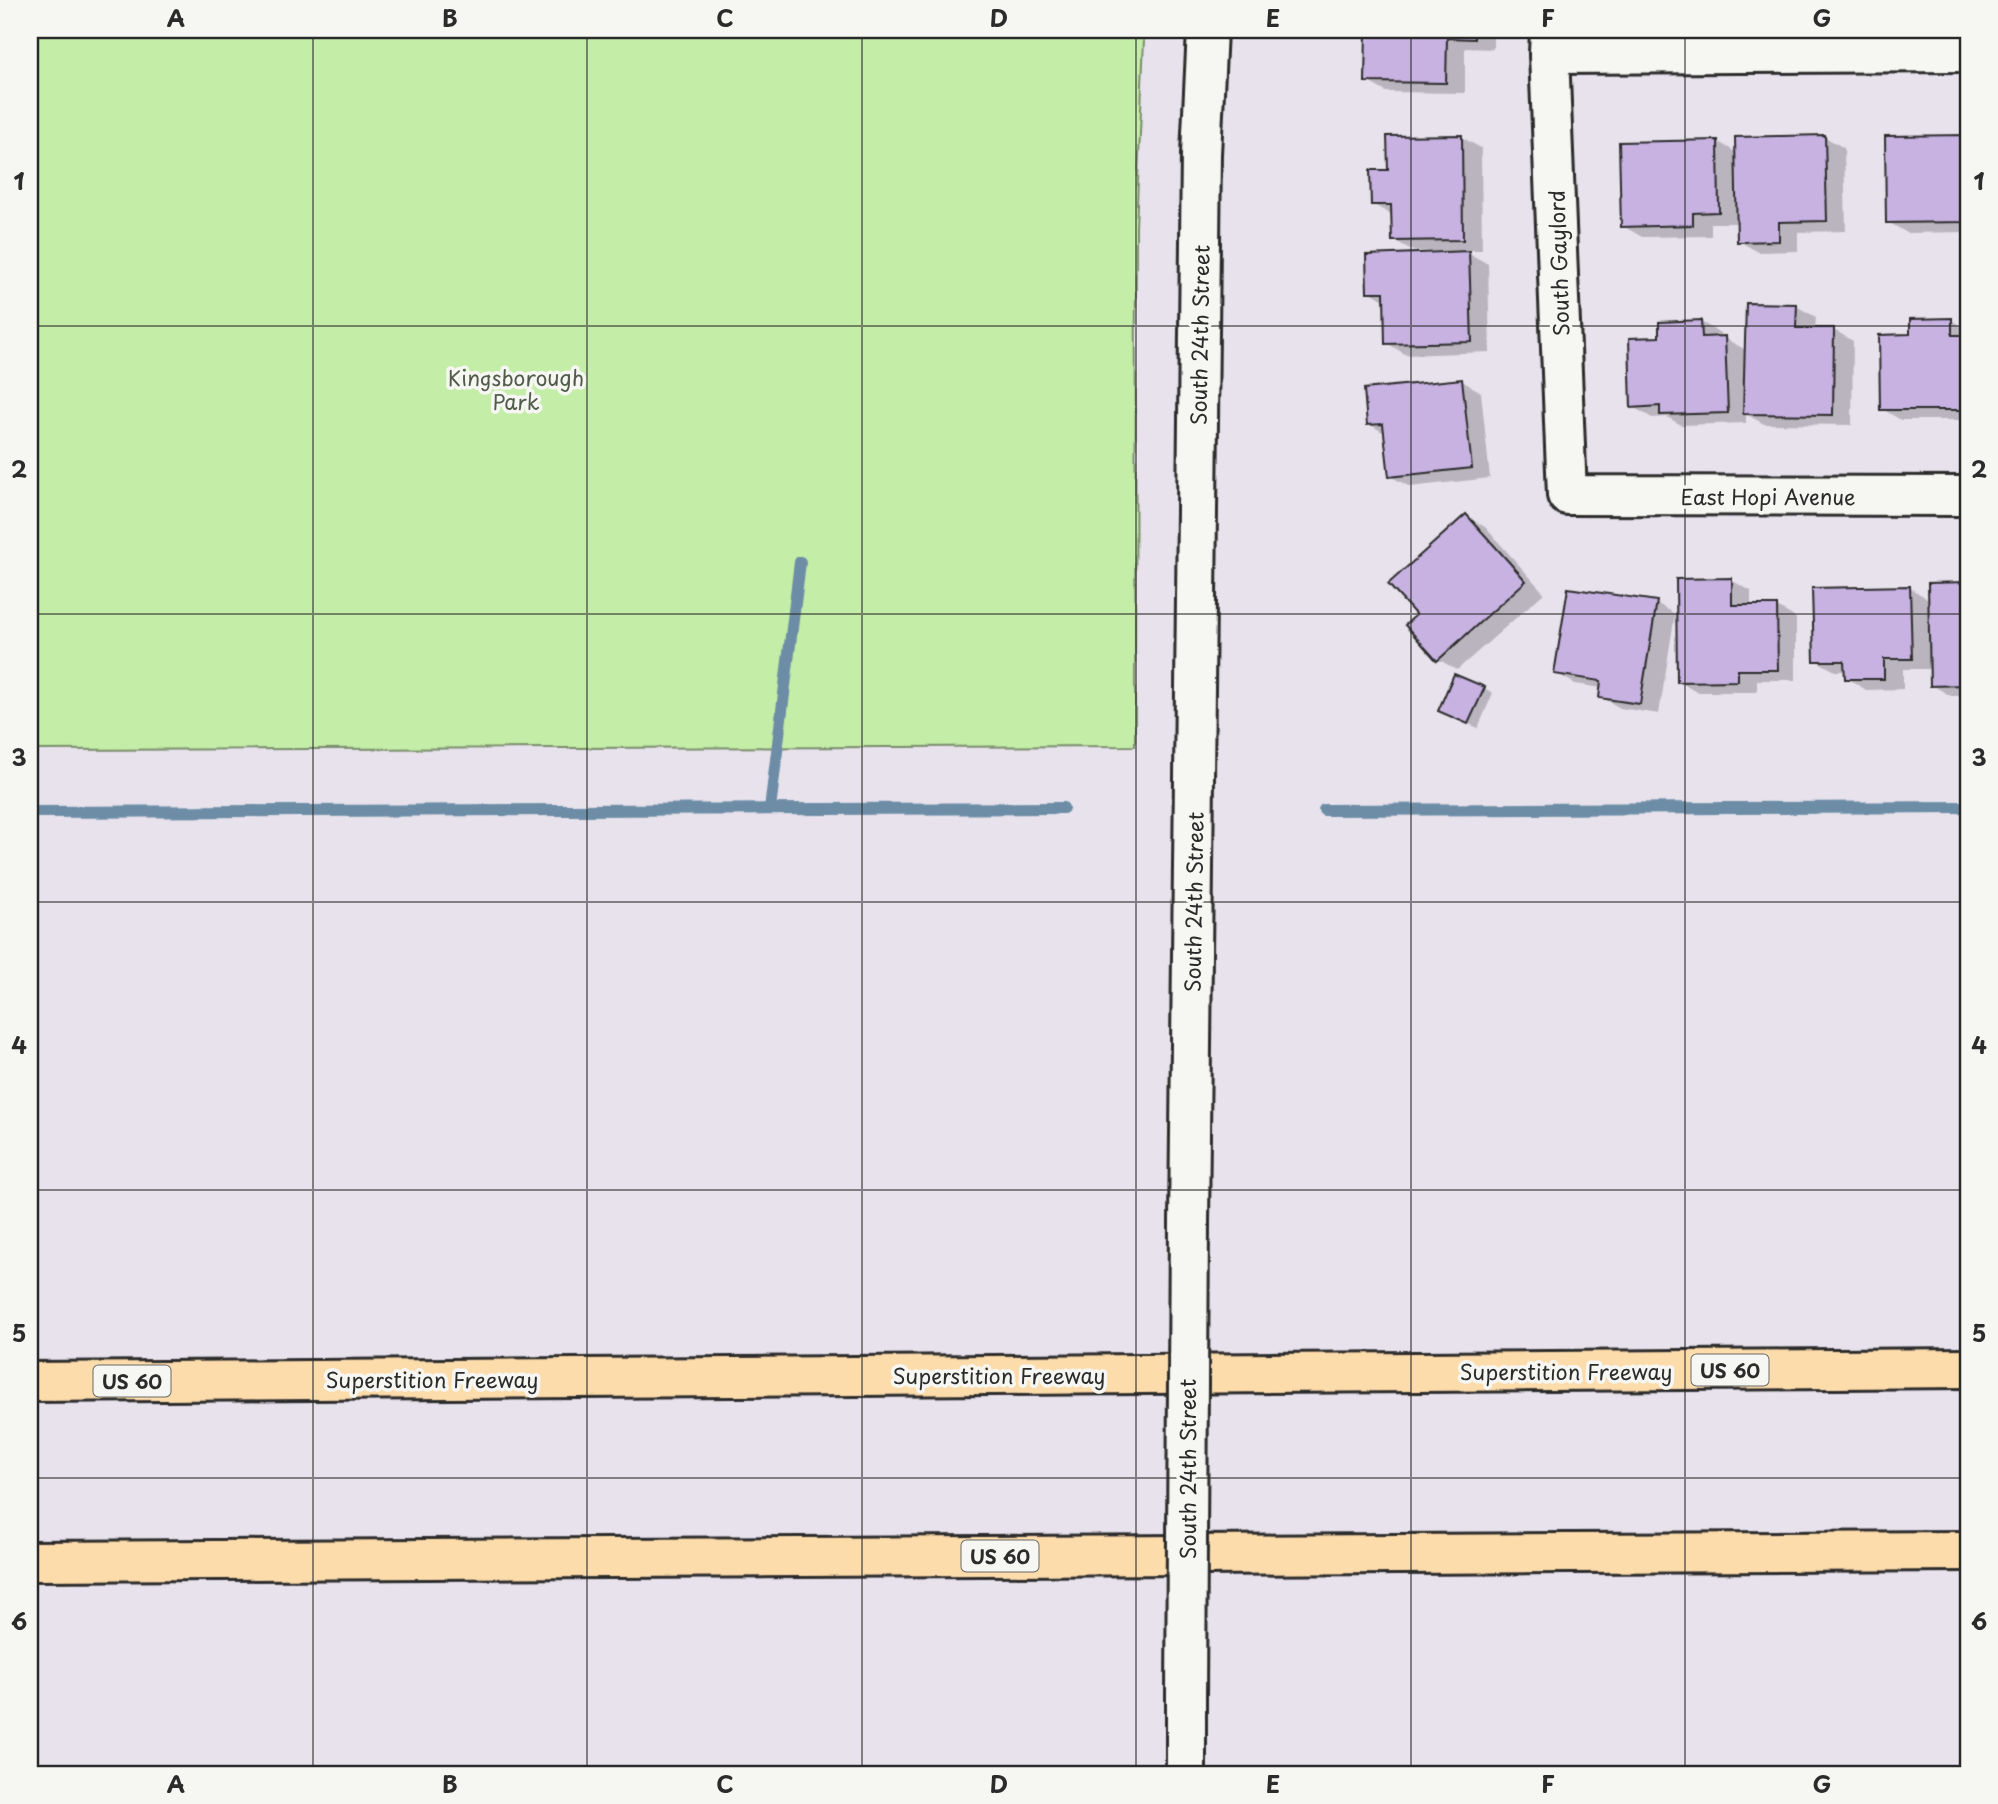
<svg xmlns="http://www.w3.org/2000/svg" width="1998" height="1804" font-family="'Playpen Sans',sans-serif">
<rect width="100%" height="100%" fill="#e8e2ed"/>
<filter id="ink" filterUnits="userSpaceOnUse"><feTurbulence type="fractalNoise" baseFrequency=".0143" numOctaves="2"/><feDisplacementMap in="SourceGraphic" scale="14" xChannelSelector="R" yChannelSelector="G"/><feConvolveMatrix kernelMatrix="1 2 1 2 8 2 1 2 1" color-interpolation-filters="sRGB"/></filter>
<g filter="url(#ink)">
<path fill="#c4eda8" stroke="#788c6a" stroke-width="2" d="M30,30H1067L1144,39L1136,227L1135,746L30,750Z"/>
<g fill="#0003">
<path d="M1368,30H1493V49L1465,48V93L1386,92L1367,81Z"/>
<path d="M1461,137L1481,148L1482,250H1463L1488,264L1490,352L1406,355L1387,343L1386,301L1369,291L1445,254V251H1413L1394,240L1392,215L1372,204L1389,172Z"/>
<path d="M1825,137L1844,148L1846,231L1798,232V251L1758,252L1739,241V223H1711V236L1642,237L1623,226L1717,141L1737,153Z"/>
<path d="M1887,137H1968V232L1907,233L1888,222Z"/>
<path d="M1796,306L1816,317L1815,330H1834L1853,341L1852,425L1764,424L1746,414V423L1681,425L1667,417L1652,418L1633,407L1661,338L1701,322L1720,333V338H1724L1746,350Z"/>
<path d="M1951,320L1968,330V420H1901L1882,409L1912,336Z"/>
<path d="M1462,381L1481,392L1490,478L1410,487L1390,476L1386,434L1369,424Z"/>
<path d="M1466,516L1485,527L1544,593L1457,670L1438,659L1418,615Z"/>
<path d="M1731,580L1751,591V607H1777L1796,618V680H1757V692H1698L1679,681Z"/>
<path d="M1930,584H1968V696H1951L1932,685L1931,669H1903V689L1866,690L1847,678L1846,671H1835L1815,660L1910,588L1930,600Z"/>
<path d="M1656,603L1675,614L1659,714L1620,708L1601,697L1602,688L1575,684L1556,673Z"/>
<path d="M1484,688L1493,693L1478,728L1449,715Z"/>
</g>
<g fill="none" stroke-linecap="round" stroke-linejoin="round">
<g stroke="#6c8da5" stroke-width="12">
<path d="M770,809L800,562"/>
<path d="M1324,810L1968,807"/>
<path d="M30,812L1063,808"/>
</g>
</g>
<g fill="#c7b2e2" stroke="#2b2b2b" stroke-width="2">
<path d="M1366,30H1474V39L1447,38L1446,83L1365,82Z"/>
<path d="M1462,135L1463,240L1392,241L1391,205H1371L1370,170H1388L1387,136Z"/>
<path d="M1825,135L1827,221L1779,222V241L1737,242L1735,137Z"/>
<path d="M1968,135V222L1886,223L1885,136Z"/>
<path d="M1718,140L1719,212L1693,213V225L1621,227L1619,142Z"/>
<path d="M1469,251L1472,342L1385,344L1384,292H1367L1366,255Z"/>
<path d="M1746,303L1797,304L1796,328H1834L1833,415L1743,414Z"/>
<path d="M1952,318V335H1968V410H1880L1879,335L1910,334V319Z"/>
<path d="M1701,320L1702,337L1725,336L1728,413L1660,415V406L1631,408L1629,338L1659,337V322Z"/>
<path d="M1462,379L1472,468L1389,477L1383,424L1367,425L1364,389Z"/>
<path d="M1466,514L1526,581L1437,661L1405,625L1416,615L1388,584Z"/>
<path d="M1732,578V605H1777L1778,670H1738V681L1677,682L1676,579Z"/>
<path d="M1968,582V685L1930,686L1928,583Z"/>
<path d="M1910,586L1912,659H1884V679H1845L1844,661H1814L1812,588Z"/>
<path d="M1568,588L1657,601L1640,704L1599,698L1601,681L1554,674Z"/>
<path d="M1454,674L1485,687L1468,724L1438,711Z"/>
</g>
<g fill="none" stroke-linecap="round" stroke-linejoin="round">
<defs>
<g id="minor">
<path d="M1550,30L1549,54L1567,495L1968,496"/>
<path d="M1549,54L1968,52"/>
</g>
<g id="tertiary">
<path d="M1189,1223L1201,154L1207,30"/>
<path d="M1186,1697V1774"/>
</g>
<g id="motorway">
<path d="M30,1382L1968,1368"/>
<path d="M30,1561L1968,1551"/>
</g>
</defs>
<use href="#minor" stroke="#2b2b2b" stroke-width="44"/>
<use href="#tertiary" stroke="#2b2b2b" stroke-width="44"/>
<use href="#motorway" stroke="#2b2b2b" stroke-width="44"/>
<use href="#minor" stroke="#f6f6f2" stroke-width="38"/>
<use href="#tertiary" stroke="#f6f6f2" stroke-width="38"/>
<use href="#motorway" stroke="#fddcac" stroke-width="38"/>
<defs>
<path id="tertiary-bridge" d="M1186,1697L1189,1223"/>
</defs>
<use href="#tertiary-bridge" stroke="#2b2b2b" stroke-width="44" stroke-linecap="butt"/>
<use href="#tertiary-bridge" stroke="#f6f6f2" stroke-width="38"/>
</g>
</g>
<path fill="none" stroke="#2b2b2b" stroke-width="2" stroke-opacity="0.55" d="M313,30V1774M587,30V1774M862,30V1774M1136,30V1774M1411,30V1774M1685,30V1774M30,326H1968M30,614H1968M30,902H1968M30,1190H1968M30,1478H1968"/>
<g text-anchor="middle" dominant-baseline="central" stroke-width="7" stroke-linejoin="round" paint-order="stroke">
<g fill="#f6f6f2" stroke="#686867" stroke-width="2">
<rect x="1691.5" y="1354.5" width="77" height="31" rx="5"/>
<rect x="93.5" y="1365.5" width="77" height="31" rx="5"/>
<rect x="961.5" y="1540.5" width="77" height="31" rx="5"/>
</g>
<g font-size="19" font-weight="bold" fill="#2b2b2b">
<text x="1730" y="1370">US 60</text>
<text x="132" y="1381">US 60</text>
<text x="1000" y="1556">US 60</text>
</g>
<g font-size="21" fill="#2b2b2b" stroke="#f6f6f2">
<text transform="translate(1558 263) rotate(-92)">South Gaylord</text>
<text transform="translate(1199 335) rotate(-89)">South 24th Street</text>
<text x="1768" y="496">East Hopi Avenue</text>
<text transform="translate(1193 902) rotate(-89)">South 24th Street</text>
<text x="1566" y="1371">Superstition Freeway</text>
<text x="999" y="1375">Superstition Freeway</text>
<text x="432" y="1379">Superstition Freeway</text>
<text transform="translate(1187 1469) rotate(-90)">South 24th Street</text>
</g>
<g font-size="21" fill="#515c4a" stroke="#f6f6f2">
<text x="516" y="377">Kingsborough<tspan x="516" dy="24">Park</tspan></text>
</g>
</g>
<rect width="1998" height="1804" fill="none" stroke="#f6f6f2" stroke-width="77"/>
<rect x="38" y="38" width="1922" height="1728" fill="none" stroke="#2b2b2b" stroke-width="2.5"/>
<g font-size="23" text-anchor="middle" font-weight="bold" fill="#2b2b2b">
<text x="176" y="27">A</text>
<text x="450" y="27">B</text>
<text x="725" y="27">C</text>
<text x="999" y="27">D</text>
<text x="1273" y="27">E</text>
<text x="1548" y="27">F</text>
<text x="1822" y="27">G</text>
<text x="19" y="190">1</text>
<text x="1979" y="190">1</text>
<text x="19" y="478">2</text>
<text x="1979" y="478">2</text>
<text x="19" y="766">3</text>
<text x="1979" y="766">3</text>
<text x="19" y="1054">4</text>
<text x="1979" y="1054">4</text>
<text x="19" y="1342">5</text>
<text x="1979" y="1342">5</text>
<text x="19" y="1630">6</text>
<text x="1979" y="1630">6</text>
<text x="176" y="1793">A</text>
<text x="450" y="1793">B</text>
<text x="725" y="1793">C</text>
<text x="999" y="1793">D</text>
<text x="1273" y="1793">E</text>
<text x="1548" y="1793">F</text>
<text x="1822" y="1793">G</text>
</g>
</svg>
